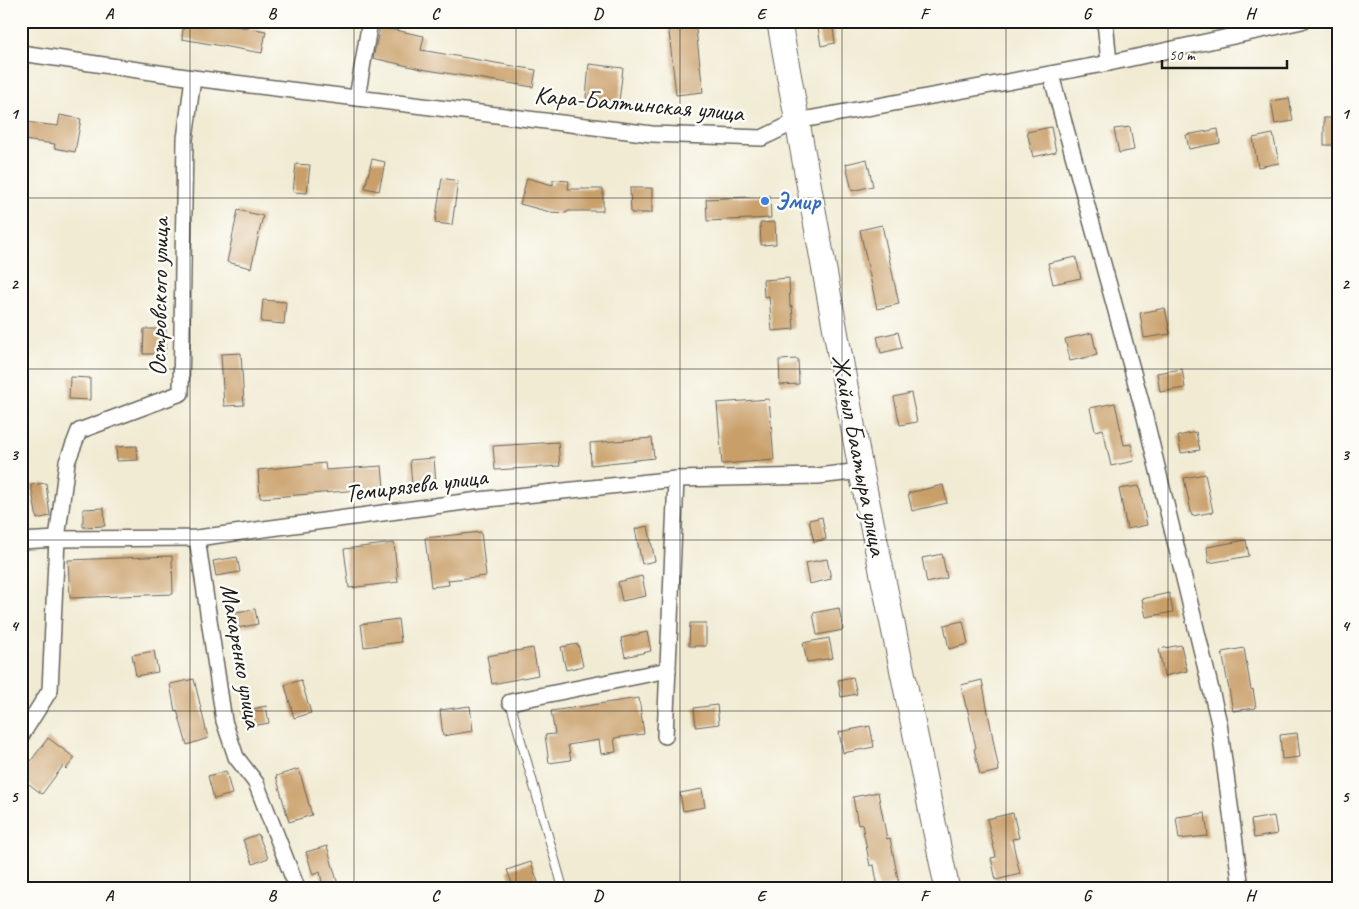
<svg xmlns="http://www.w3.org/2000/svg" width="1359" height="909" font-family="Caveat,sans-serif">
<rect width="100%" height="100%" fill="#fdfcf7"/>
<filter id="ink" filterUnits="userSpaceOnUse"><feTurbulence type="fractalNoise" baseFrequency=".02" numOctaves="2"/><feDisplacementMap in="SourceGraphic" scale="10" xChannelSelector="R" yChannelSelector="G"/><feConvolveMatrix kernelMatrix="1 2 1 2 8 2 1 2 1" color-interpolation-filters="sRGB"/></filter>
<filter id="wash" filterUnits="userSpaceOnUse"><feTurbulence type="fractalNoise" baseFrequency=".0096" numOctaves="4" result="noise"/><feDisplacementMap in="SourceGraphic" scale="20" xChannelSelector="R" yChannelSelector="G"/><feGaussianBlur stdDeviation="1.12" result="paint"/><feColorMatrix in="noise" values="0 0 0 0 0 0 0 0 0 0 0 0 0 0 0 0 0 1.4 0 .05"/><feComposite in="paint" operator="in"/></filter>
<g filter="url(#wash)">
<rect width="100%" height="100%" fill="#f1ebd3"/>
<g id="blocks">
<g fill="#c99f69">
<path d="M184,21H207L266,31L262,53L182,39Z"/>
<path d="M683,21H695L703,92L676,95L668,23Z"/>
<path d="M817,21H832L835,43L821,46Z"/>
<path d="M380,27L424,36L421,50L536,70L533,87L421,69L373,58Z"/>
<path d="M589,64L623,68L619,101L586,98Z"/>
<path d="M1289,98L1293,121L1275,124L1271,101Z"/>
<path d="M60,115L81,119L75,152L54,148L55,144L23,140L25,122L58,126Z"/>
<rect x="1324" y="118" width="14" height="27"/>
<path d="M1051,127L1056,152L1033,157L1027,132Z"/>
<path d="M1130,127L1134,150L1119,153L1114,129Z"/>
<path d="M1218,129L1220,143L1189,149L1186,135Z"/>
<path d="M1273,134L1279,163L1258,167L1253,138Z"/>
<path d="M372,159L385,162L379,191L365,188Z"/>
<path d="M867,159L873,186L852,191L846,164Z"/>
<path d="M296,164L310,165L307,193L293,192Z"/>
<path d="M442,178L458,181L452,225L435,223Z"/>
<path d="M527,178L553,185V180L569,181L568,189H603V211H567V213L550,212L520,204Z"/>
<path d="M630,188H652V213H631Z"/>
<path d="M770,196L771,218L707,221L706,199Z"/>
<path d="M238,210L263,216L251,268L227,262Z"/>
<path d="M775,222L776,244L761,245L760,223Z"/>
<path d="M882,225L899,304L877,309L860,230Z"/>
<path d="M1076,257L1081,278L1053,284L1048,263Z"/>
<path d="M789,278L790,307L792,306L794,329L772,331L769,296L764,297L763,280Z"/>
<path d="M263,300L286,302L284,324L261,322Z"/>
<path d="M1165,308L1170,334L1144,338L1140,313Z"/>
<path d="M144,329H166L165,354H143Z"/>
<path d="M898,332L902,348L881,353L877,337Z"/>
<path d="M1092,333L1097,355L1070,361L1065,339Z"/>
<path d="M241,353L244,405L224,406L221,354Z"/>
<path d="M798,359L799,384L780,385L779,360Z"/>
<path d="M1182,369L1185,388L1160,392L1157,373Z"/>
<path d="M70,377L90,378V400L69,399Z"/>
<path d="M911,393L917,422L900,425L894,397Z"/>
<path d="M769,399L774,460L722,464L717,403Z"/>
<path d="M1115,403L1124,445L1131,444L1134,461L1111,466L1103,429L1095,431L1090,408Z"/>
<path d="M1196,432L1200,450L1181,453L1178,436Z"/>
<path d="M652,438L654,458L591,465L590,443Z"/>
<path d="M558,442L560,466L495,470L493,446Z"/>
<path d="M137,446L138,460L117,461L116,447Z"/>
<path d="M434,458L436,484L412,486L410,460Z"/>
<path d="M325,463L326,470L382,466L384,488L260,498L258,470Z"/>
<path d="M1205,474L1213,512L1192,516L1184,478Z"/>
<path d="M46,483L50,516L37,519L31,485Z"/>
<path d="M943,485L947,503L912,511L908,493Z"/>
<path d="M1139,486L1147,525L1127,529L1119,489Z"/>
<path d="M104,508L105,526L83,527V509Z"/>
<path d="M822,517L826,539L814,542L809,520Z"/>
<path d="M648,526L655,561L642,564L635,529Z"/>
<path d="M481,532L486,576L448,580L449,585L431,587L425,538Z"/>
<path d="M1246,540L1249,556L1209,563L1207,547Z"/>
<path d="M394,543L398,582L349,588L344,549Z"/>
<path d="M942,554L947,578L927,583L922,558Z"/>
<path d="M172,556L173,594L70,598L68,560Z"/>
<path d="M237,557L240,572L216,576L213,561Z"/>
<path d="M827,559L831,579L809,584L805,563Z"/>
<path d="M642,576L646,596L622,601L618,582Z"/>
<path d="M1169,593L1173,612L1146,617L1142,599Z"/>
<path d="M839,608L843,630L817,635L813,613Z"/>
<path d="M255,609L258,624L232,629L229,613Z"/>
<path d="M398,619L401,642L364,647L361,624Z"/>
<path d="M963,621L968,644L949,649L944,625Z"/>
<path d="M690,623H706V646H689Z"/>
<path d="M647,632L651,651L625,657L621,638Z"/>
<path d="M829,638L833,658L807,662L803,643Z"/>
<path d="M578,644L583,666L566,670L561,647Z"/>
<path d="M1181,645L1187,671L1164,676L1159,649Z"/>
<path d="M533,648L538,675L492,684L487,656Z"/>
<path d="M1244,648L1251,690L1253,689L1256,708L1233,711L1222,652Z"/>
<path d="M154,651L158,672L136,676L132,655Z"/>
<path d="M853,677L857,694L841,697L838,680Z"/>
<path d="M194,679L208,738L187,745L177,710L175,711L170,684Z"/>
<path d="M301,680L311,713L294,718L285,685Z"/>
<path d="M982,680L999,771L980,775L974,749L976,748L967,707H966L961,685Z"/>
<path d="M639,698L644,734L614,738L616,752L601,754L599,740L568,745L571,760L549,763L545,735L555,734L551,711Z"/>
<path d="M717,705L719,724L696,727L694,708Z"/>
<path d="M266,706L269,723L246,727L243,711Z"/>
<path d="M470,706L473,731L443,736L440,710Z"/>
<path d="M870,726L874,747L843,753L839,732Z"/>
<path d="M1297,733L1300,757L1282,759L1280,735Z"/>
<path d="M48,738L75,758L66,769L63,766L42,794L21,778V774Z"/>
<path d="M299,769L312,815L289,822L276,776Z"/>
<path d="M226,771L232,794L214,799L208,776Z"/>
<path d="M702,789L705,807L683,811L680,793Z"/>
<path d="M878,792L887,839L890,838L899,884L878,888L874,865L870,866L862,824L858,825L853,797Z"/>
<path d="M1013,813L1019,838L1012,839L1020,874L996,880L991,858L996,857L987,819Z"/>
<path d="M1205,813L1208,836L1179,839L1176,817Z"/>
<path d="M1274,816L1277,834L1254,838L1251,820Z"/>
<path d="M258,834L268,858L253,864L243,840Z"/>
<path d="M327,846L339,888H323L320,872L313,875L306,852Z"/>
<path d="M531,862L540,888H514L507,870Z"/>
</g>
</g>
</g>
<g filter="url(#ink)">
<use href="#blocks" fill-opacity="0" stroke="#67645c" stroke-width="1"/>
<g fill="none" stroke-linecap="round" stroke-linejoin="round">
<defs>
<path id="service" d="M510,702L563,888"/>
<g id="minor">
<path d="M1105,21L1109,63"/>
<path d="M21,53L193,78L652,134L762,138L797,121L1109,63L1302,21"/>
<path d="M1051,75L1143,409L1219,723L1241,888"/>
<path d="M357,98L370,21"/>
<path d="M197,538L224,721L236,757L256,783L297,888"/>
<path d="M21,541L57,539L197,538L479,500L676,479L818,476L861,471"/>
<path d="M510,702L668,670"/>
<path d="M21,736L50,690L57,539L67,462L79,431L181,393L185,139L193,78"/>
<path d="M665,736L676,479"/>
</g>
<path id="trunk" d="M779,21L861,471L947,888"/>
</defs>
<use href="#service" stroke="#67645c" stroke-width="10"/>
<use href="#minor" stroke="#67645c" stroke-width="18"/>
<use href="#trunk" stroke="#67645c" stroke-width="26"/>
<use href="#service" stroke="#fff" stroke-width="8"/>
<use href="#minor" stroke="#fff" stroke-width="15"/>
<use href="#trunk" stroke="#fff" stroke-width="24"/>
</g>
</g>
<path fill="none" stroke="#1c1c1c" stroke-width="1" stroke-opacity="0.55" d="M190,21V888M354,21V888M516,21V888M680,21V888M842,21V888M1006,21V888M1168,21V888M21,198H1338M21,369H1338M21,540H1338M21,711H1338"/>
<circle fill="#3f7fe0" stroke="#fdfcf7" stroke-width="2" cx="765" cy="201" r="5"/>
<g text-anchor="middle" dominant-baseline="central" stroke-width="5" stroke-linejoin="round" paint-order="stroke">
<g font-size="25" fill="#1c1c1c" stroke="#fdfcf7">
<text transform="translate(639 104) rotate(5)">Кара-Балтинская улица</text>
<text transform="translate(159 297) rotate(-89)">Островского улица</text>
<text transform="translate(859 455) rotate(79)">Жайыл Баатыра улица</text>
<text transform="translate(416 485) rotate(-7)">Темирязева улица</text>
<text transform="translate(241 656) rotate(80)">Макаренко улица</text>
</g>
<g font-size="25" font-weight="bold" fill="#366cbe" stroke="#fdfcf7" text-anchor="start">
<text x="775" y="201">Эмир</text>
</g>
</g>
<rect width="1359" height="909" fill="none" stroke="#fdfcf7" stroke-width="55"/>
<path d="M1162 60v8h125v-8" fill="none" stroke="#1c1c1c" stroke-width="2.5"/>
<text x="1169" y="60" font-size="15" fill="#1c1c1c" stroke="#fdfcf7" stroke-width="4" paint-order="stroke">50 m</text>
<rect x="28" y="28" width="1304" height="854" fill="none" stroke="#1c1c1c" stroke-width="2"/>
<g font-size="16" text-anchor="middle" font-weight="bold" fill="#1c1c1c">
<text x="109" y="19">A</text>
<text x="272" y="19">B</text>
<text x="435" y="19">C</text>
<text x="598" y="19">D</text>
<text x="761" y="19">E</text>
<text x="924" y="19">F</text>
<text x="1087" y="19">G</text>
<text x="1250" y="19">H</text>
<text x="14" y="119">1</text>
<text x="1345" y="119">1</text>
<text x="14" y="289">2</text>
<text x="1345" y="289">2</text>
<text x="14" y="460">3</text>
<text x="1345" y="460">3</text>
<text x="14" y="631">4</text>
<text x="1345" y="631">4</text>
<text x="14" y="802">5</text>
<text x="1345" y="802">5</text>
<text x="109" y="901">A</text>
<text x="272" y="901">B</text>
<text x="435" y="901">C</text>
<text x="598" y="901">D</text>
<text x="761" y="901">E</text>
<text x="924" y="901">F</text>
<text x="1087" y="901">G</text>
<text x="1250" y="901">H</text>
</g>
</svg>
